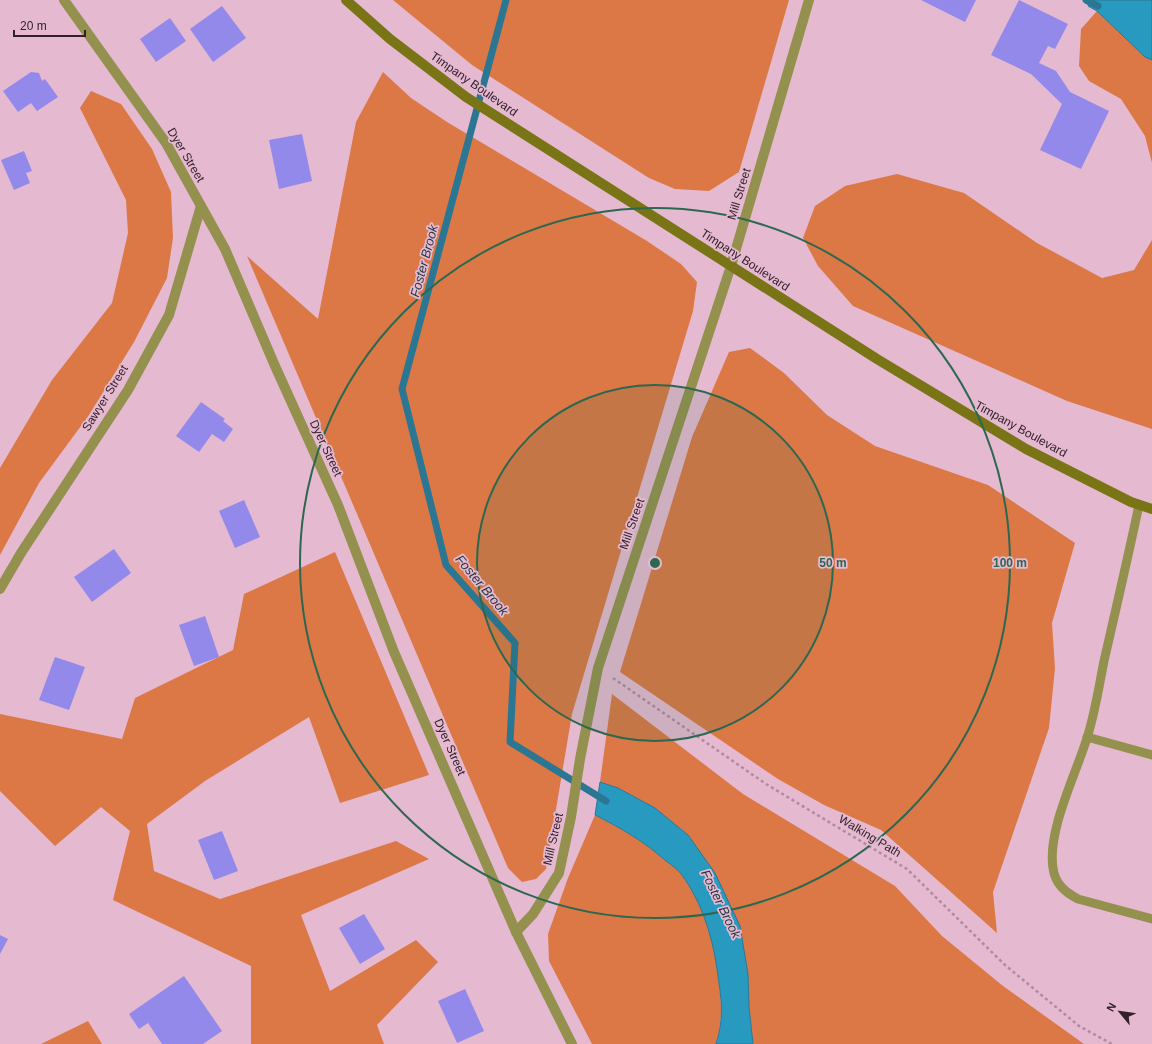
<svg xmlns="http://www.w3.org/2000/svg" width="1152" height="1044" font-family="Arial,sans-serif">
<rect width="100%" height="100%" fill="#e5b9d0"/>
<g fill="#db7845">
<path d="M393,0H789L739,172L709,191L675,189L649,178L472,65Z"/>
<path d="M1097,11L1145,57L1152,60V163L1145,136L1121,99L1089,81L1079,66L1081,29Z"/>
<path d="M383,72L411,98L447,122L647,241L681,264L697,282L693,311L572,714L546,869L536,879L522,882L508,868L247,256L318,319L356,122Z"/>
<path d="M91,91L121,104L152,149L171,192L173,238L167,278L134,342L89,415L39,483L0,555V468L52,380L112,303L128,233L126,200L80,108Z"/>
<path d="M897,174L964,193L1037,243L1102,278L1134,270L1152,240V429L1067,401L853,306L818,266L803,238L815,206L845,186Z"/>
<path d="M750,348L784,373L827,415L875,446L988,485L1075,543L1052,623L1055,668L1049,728L993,892L997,933L881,830L824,805L778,779L620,672L692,437L729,352Z"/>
<path d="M335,552L429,775L340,803L309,717L205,781L147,824L154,871L220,899L396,841L429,859L301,915L330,991L416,940L438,962L377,1025L384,1044H251V966L113,900L130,831L101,807L55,846L0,791V714L122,739L135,698L233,650L244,594Z"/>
<path d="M612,694L743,794L895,886L942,936L1003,986L1084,1044H753L749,1007L748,974L688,835L655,808L618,788L600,782Z"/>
<path d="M595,815C621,828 645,842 666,861C672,865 678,870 682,875C702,903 712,935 717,969C721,997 724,1016 716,1044H592L549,961L548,934L568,878Z"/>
<path d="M88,1021L102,1044H41Z"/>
</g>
<g fill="#289ac0" stroke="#2b7693">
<path d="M1090,0H1152V60L1145,57L1097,11L1088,6Z"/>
<path d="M600,782L618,788L655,808L688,835L715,873L740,926L748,974L749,1007L753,1044H716C725,1015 721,998 717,969C712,935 702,903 682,875C678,870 672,865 666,861C645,842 621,828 595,815Z"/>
</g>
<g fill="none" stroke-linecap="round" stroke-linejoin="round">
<g stroke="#2b7693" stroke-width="7">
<path d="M506,0L402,389L446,565L515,643L510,742L606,801"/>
<path d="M1086,0L1098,6"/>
</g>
</g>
<g fill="#9289ea">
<path d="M921,0H976L965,22Z"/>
<path d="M1019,0L1068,24L1055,49L1048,46L1039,63L1056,71L1070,92L1109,111L1081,169L1040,150L1062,104L1031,74L991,55Z"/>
<path d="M222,6L246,38L213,62L190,29Z"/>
<path d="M170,18L186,41L156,62L140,39Z"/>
<path d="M31,72L39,73L42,81L45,79L58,97L37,111L31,103L18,112L3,91Z"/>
<path d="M302,134L312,181L279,189L269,140Z"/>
<path d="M24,151L32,171L26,173L30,183L14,190L1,160Z"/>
<path d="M201,402L225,419L223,421L233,429L224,442L212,434L199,452L176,436Z"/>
<path d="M244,500L260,537L235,548L219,511Z"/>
<path d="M114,549L131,573L92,602L74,577Z"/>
<path d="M205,616L219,657L194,666L179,625Z"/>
<path d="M55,657L85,667L69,710L39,700Z"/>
<path d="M222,831L238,871L214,880L198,840Z"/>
<path d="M364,914L385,949L360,964L339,928Z"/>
<path d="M0,935L8,939L0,954Z"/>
<path d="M184,976L222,1031L203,1044H162L148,1023L139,1029L129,1014Z"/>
<path d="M465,989L484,1031L457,1043L438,1001Z"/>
</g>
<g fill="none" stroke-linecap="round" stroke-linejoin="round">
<path stroke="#af8b9e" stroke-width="2.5" stroke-dasharray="3 3" stroke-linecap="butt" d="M613,678L766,784L907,869L1005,965L1079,1026L1112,1044"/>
<g stroke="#94904d" stroke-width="9">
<path d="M1139,505C1128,557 1116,609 1104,661C1099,686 1095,713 1087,738C1076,774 1047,831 1053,868C1055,884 1065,892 1078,899L1152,919"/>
<path d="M1087,737L1152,755"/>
</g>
<g stroke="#94904d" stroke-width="10">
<path d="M64,0L166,143L225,249L275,366L338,505L394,652L516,932L572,1044"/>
<path d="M0,589L21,553L128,390L169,315L201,206"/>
<path d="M516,932L533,914L559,873L571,817L580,759L598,668L731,266L809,0"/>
</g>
<path stroke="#797416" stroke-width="10" d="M346,0L390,39L466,97L877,359L1026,449L1131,502L1152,509"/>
</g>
<circle cx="655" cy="563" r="178" fill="#2c6750" fill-opacity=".12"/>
<g fill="none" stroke="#2c6750" stroke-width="2">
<circle cx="655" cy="563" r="178"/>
<circle cx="655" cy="563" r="355"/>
</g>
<g text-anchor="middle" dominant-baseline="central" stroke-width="3.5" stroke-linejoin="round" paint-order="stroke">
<g font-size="12" fill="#32212a" stroke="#e5b9d0">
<text transform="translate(474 84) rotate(35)">Timpany Boulevard</text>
<text transform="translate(186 155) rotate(59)">Dyer Street</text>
<text transform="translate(739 194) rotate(-73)">Mill Street</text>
<text transform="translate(745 260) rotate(33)">Timpany Boulevard</text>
<text transform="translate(105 398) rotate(-58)">Sawyer Street</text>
<text transform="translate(1021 429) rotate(29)">Timpany Boulevard</text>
<text transform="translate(326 448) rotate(65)">Dyer Street</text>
<text transform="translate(632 524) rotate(-71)">Mill Street</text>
<text transform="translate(450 747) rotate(66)">Dyer Street</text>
<text transform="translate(870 836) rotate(31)">Walking Path</text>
<text transform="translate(553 839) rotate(-77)">Mill Street</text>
</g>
<g font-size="13" font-style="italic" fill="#1e353f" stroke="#e5b9d0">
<text transform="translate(424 261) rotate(-75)">Foster Brook</text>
<text transform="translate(482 585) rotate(50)">Foster Brook</text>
<text transform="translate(721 904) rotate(64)">Foster Brook</text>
</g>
</g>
<circle cx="655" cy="563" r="6" fill="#2c6750" stroke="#e5b9d0" stroke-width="2"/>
<g font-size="12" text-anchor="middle" font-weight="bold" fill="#2c6750" stroke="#e5b9d0" stroke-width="3.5" stroke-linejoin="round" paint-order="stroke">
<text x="833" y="567">50 m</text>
<text x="1010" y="567">100 m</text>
</g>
<g transform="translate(1120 1012) rotate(299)" stroke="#e5b9d0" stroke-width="3" paint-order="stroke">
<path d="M0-3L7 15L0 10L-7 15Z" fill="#32212a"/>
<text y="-6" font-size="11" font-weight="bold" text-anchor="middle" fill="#32212a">N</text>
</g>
<path d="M14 30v6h71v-6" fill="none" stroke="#32212a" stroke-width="2"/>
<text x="20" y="30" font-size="12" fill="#32212a" stroke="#e5b9d0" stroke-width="3" paint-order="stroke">20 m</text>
</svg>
